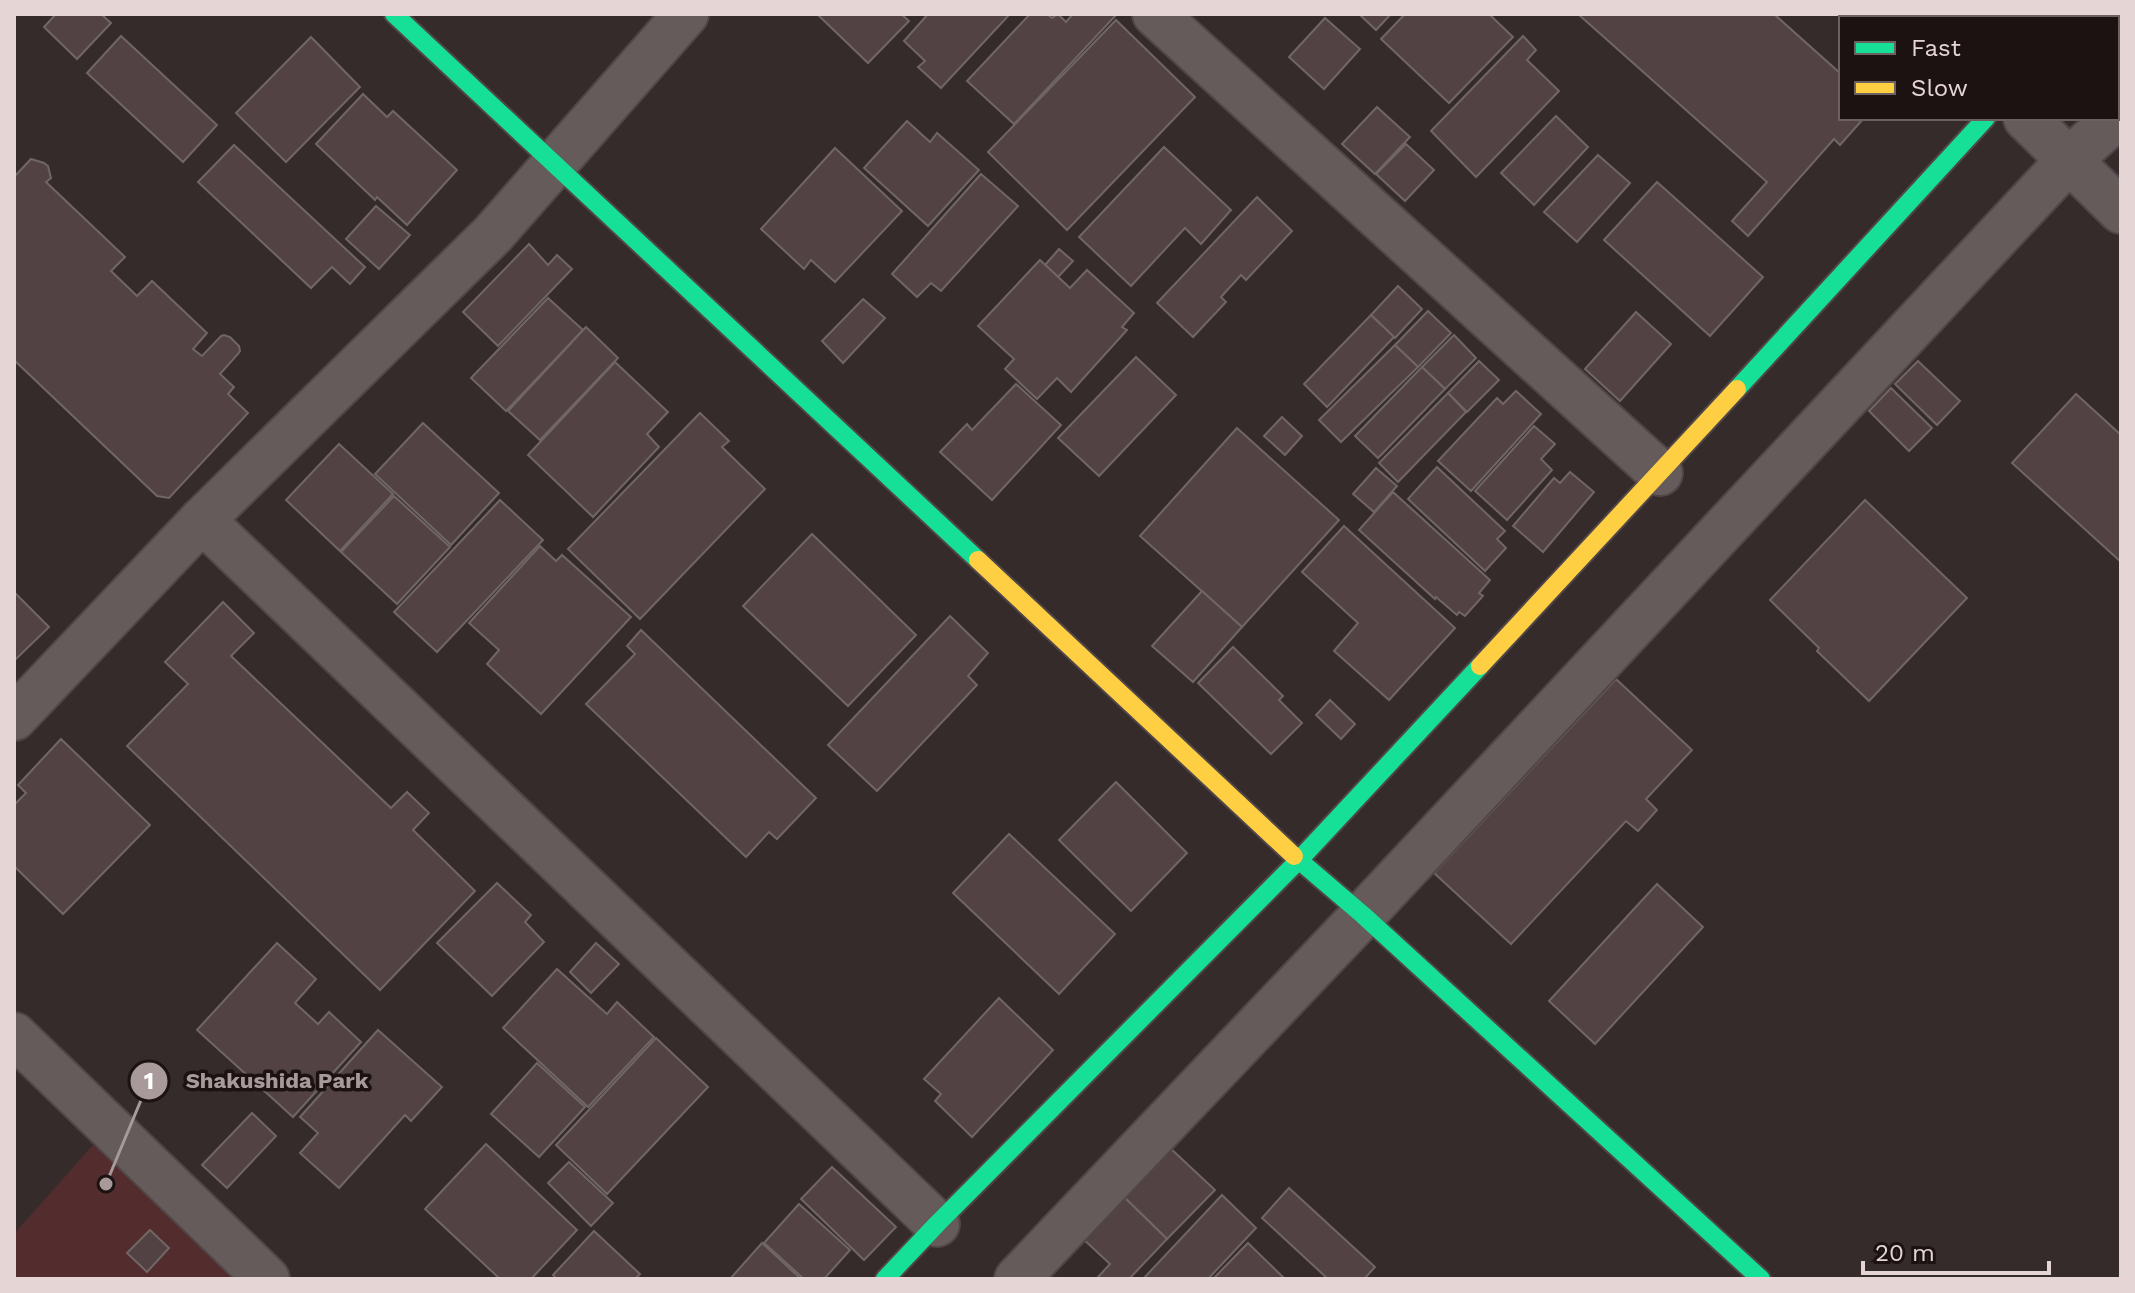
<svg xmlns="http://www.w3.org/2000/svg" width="2135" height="1293" font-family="'Work Sans',sans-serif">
<rect width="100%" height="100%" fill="#362b2b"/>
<path fill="#532c2d" d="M102,1135L254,1279H14V1234Z"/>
<g fill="#534243" stroke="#716666" stroke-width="2">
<path d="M56,14H101L111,23L77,59L44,27Z"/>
<path d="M817,14H901L909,21L868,63Z"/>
<path d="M928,14H1010L941,88L918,67L925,61L904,41Z"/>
<path d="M1030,14H1047L1052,18L1058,14L1066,22L1073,14H1117L1014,124L967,81Z"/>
<path d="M1359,14H1391L1376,30Z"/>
<path d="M1405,14H1489L1513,37L1449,103L1381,39Z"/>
<path d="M1578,14H1774L1841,74V118H1864L1840,145L1834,139L1748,236L1732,221L1767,182Z"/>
<path d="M1325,18L1360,49L1324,89L1289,57Z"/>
<path d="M1116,20L1195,97L1067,230L988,152Z"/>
<path d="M121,36L217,125L183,162L87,73Z"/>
<path d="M1523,36L1536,50L1527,60L1559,91L1476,177L1431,131Z"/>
<path d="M311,37L360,87L286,162L236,113Z"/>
<path d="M363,94L387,117L393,111L457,170L407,225L377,197L375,200L316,144Z"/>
<path d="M1377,107L1410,137L1375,174L1342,144Z"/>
<path d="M1556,116L1588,147L1534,205L1501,173Z"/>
<path d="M907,121L930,142L937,133L979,170L928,226L864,168Z"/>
<path d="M1406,144L1434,170L1405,201L1376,174Z"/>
<path d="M234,145L365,267L350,284L332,267L311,288L198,182Z"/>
<path d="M1164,147L1231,210L1201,244L1185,228L1131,286L1079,237Z"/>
<path d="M835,148L902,211L835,282L811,260L804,269L761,229Z"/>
<path d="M1598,155L1630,183L1577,242L1544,212Z"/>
<path d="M31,159L44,163L48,166L51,178L46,182L125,257L111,271L137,296L152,281L207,333L193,349L202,356L221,336L224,335L230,337L239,346L240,351L238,354L220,374L234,387L228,394L248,413L169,498L157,496L14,360V177Z"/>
<path d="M981,174L1018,206L941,291L931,283L917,297L892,274Z"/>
<path d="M1657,182L1763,277L1710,336L1604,240Z"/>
<path d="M1257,197L1292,231L1246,280L1241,275L1221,297L1226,302L1193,337L1157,303Z"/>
<path d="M376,206L410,235L379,269L346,239Z"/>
<path d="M529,244L548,265L557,255L572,269L498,346L463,312Z"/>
<path d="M1059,249L1073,261L1058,277L1045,265Z"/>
<path d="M1040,260L1070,288L1087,270L1134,313L1122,327L1127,330L1071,392L1057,378L1037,399L1005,369L1014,359L978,326Z"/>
<path d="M1398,286L1422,309L1395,338L1371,315Z"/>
<path d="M548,298L583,330L506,411L471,378Z"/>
<path d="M863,299L885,318L843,363L822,341Z"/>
<path d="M1428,311L1451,333L1418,367L1395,345Z"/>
<path d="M1636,312L1671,344L1620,401L1585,369Z"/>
<path d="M1371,315L1394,337L1327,407L1304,384Z"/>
<path d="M586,327L618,358L540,440L508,411Z"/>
<path d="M1454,335L1476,358L1445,389L1422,367Z"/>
<path d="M1395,345L1418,367L1341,442L1319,420Z"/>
<path d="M1136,357L1176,395L1099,476L1058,438Z"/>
<path d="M1479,361L1499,380L1467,412L1448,393Z"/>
<path d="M1918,361L1960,401L1937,425L1895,384Z"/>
<path d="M615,362L668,412L647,434L659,447L593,517L528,455Z"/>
<path d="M1422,367L1445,389L1378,458L1355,436Z"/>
<path d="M1016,384L1061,425L992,500L940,452L967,424L972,430Z"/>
<path d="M1891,388L1932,428L1909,451L1869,411Z"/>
<path d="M1516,391L1541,414L1471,491L1438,461L1497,398L1503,404Z"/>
<path d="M1448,393L1466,412L1398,482L1379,463Z"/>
<path d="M2076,394L2121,435V562L2012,463Z"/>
<path d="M700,413L729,441L722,447L765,489L640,619L568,549Z"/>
<path d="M1282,417L1302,436L1285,455L1264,436Z"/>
<path d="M423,423L499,493L451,545L375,474Z"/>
<path d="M1534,426L1555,444L1541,459L1552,470L1507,520L1475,491Z"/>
<path d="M1237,428L1339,520L1242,627L1140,536Z"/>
<path d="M339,444L393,494L340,551L286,500Z"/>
<path d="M1437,467L1505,531L1497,539L1506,548L1485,571L1408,499Z"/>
<path d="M1376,468L1397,486L1374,512L1353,494Z"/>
<path d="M1570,472L1594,492L1543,552L1513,526L1554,478L1560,483Z"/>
<path d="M1393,492L1490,580L1479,593L1483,596L1465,616L1459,612L1457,615L1436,597L1435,599L1359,530Z"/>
<path d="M394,496L450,547L397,604L341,552Z"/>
<path d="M500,500L543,540L437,652L394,612Z"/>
<path d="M1865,500L1967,598L1869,701L1817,651L1819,648L1770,600Z"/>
<path d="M1344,526L1455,628L1389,700L1334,651L1358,623L1302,572Z"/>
<path d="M812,534L916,635L848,706L743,606Z"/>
<path d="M540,546L556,561L562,555L631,617L541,714L487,664L499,650L469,623Z"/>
<path d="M1202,591L1242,627L1193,682L1152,646Z"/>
<path d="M14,592L49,627L16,659L14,656Z"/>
<path d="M223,602L254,633L231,656L391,808L407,792L429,813L413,830L475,891L380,990L127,746L188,684L165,662Z"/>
<path d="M950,616L988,653L968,676L977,685L877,791L828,745Z"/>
<path d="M641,630L816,798L777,839L769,832L746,857L586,704L635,654L627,646Z"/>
<path d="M1233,647L1283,696L1279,700L1302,723L1271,754L1198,683Z"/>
<path d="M1616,679L1692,750L1646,799L1657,810L1638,831L1626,821L1511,944L1434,873Z"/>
<path d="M1330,700L1355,724L1341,739L1316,715Z"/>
<path d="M61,739L150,825L63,914L14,866V805L26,793L18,785Z"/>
<path d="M1116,782L1187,853L1131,911L1059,840Z"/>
<path d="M1009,834L1115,934L1059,994L953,893Z"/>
<path d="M497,883L531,915L525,922L544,942L492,996L437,943Z"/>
<path d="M1657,884L1703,927L1595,1044L1549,1001Z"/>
<path d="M277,943L316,979L295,1003L318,1024L329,1012L361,1042L293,1117L197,1030Z"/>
<path d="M596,943L619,964L591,993L570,972Z"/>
<path d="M557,969L607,1014L617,1002L654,1037L588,1107L503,1028Z"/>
<path d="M999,998L1053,1050L972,1137L935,1101L941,1094L924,1079Z"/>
<path d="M378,1030L442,1087L411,1121L405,1115L339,1188L300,1153L318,1133L300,1117Z"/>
<path d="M656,1038L708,1087L607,1194L556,1145Z"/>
<path d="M537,1063L585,1107L539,1157L491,1114Z"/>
<path d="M252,1113L276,1136L227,1188L202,1165Z"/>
<path d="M486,1144L577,1230L531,1279H500L425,1209Z"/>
<path d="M1169,1147L1215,1190L1167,1239L1122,1195Z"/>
<path d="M569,1162L613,1203L591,1226L548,1183Z"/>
<path d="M832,1167L896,1227L864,1260L801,1199Z"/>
<path d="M1289,1188L1375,1267L1364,1279H1328L1262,1218Z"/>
<path d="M1122,1195L1167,1239L1129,1279H1100L1098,1277L1110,1264L1081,1237Z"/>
<path d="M1222,1195L1256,1228L1208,1279H1143Z"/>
<path d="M799,1204L850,1250L824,1279H804L764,1243Z"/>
<path d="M150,1230L169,1248L147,1272L127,1253Z"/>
<path d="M594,1231L640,1274L635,1279H557L553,1275Z"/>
<path d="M762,1243L801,1279H730Z"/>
<path d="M1248,1243L1285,1279H1213Z"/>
</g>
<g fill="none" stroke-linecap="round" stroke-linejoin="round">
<defs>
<g id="street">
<path d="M1155,14L1660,473"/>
<path d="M1918,14L1922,18"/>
<path d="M2057,18L2061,14"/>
<path d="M2026,118L2121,211"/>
<path d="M202,520L937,1224"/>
<path d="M14,718L202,520L493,234L686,14"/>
<path d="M14,1035L267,1279"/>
<path d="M1017,1279L1363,915L2068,161L2116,118"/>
</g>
<g id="fast">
<path d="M394,14L978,560"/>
<path d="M1737,389L1986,118"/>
<path d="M1294,856L1363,915L1761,1279"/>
<path d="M885,1279L937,1224L1299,860L1480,666"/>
</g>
<g id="slow">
<path d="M978,560L1294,856"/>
<path d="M1480,666L1737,389"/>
</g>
</defs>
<use href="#street" stroke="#514647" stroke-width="48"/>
<use href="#fast" stroke="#514647" stroke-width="22"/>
<use href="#slow" stroke="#514647" stroke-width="22"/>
<use href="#street" stroke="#645b5a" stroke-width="44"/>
<use href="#fast" stroke="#16e098" stroke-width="18"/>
<use href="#slow" stroke="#ffcf43" stroke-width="18"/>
</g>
<path fill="none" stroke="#a89a9a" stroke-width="3" d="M106 1184L149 1081"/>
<g fill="#a89a9a" stroke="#1c1212" stroke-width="3">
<circle cx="106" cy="1184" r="8"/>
<circle cx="149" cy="1081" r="20"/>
</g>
<g font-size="24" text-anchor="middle" font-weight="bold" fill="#fff">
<text x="149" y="1089">1</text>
</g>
<g font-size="22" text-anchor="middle" font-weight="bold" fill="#a89a9a" stroke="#1c1212" stroke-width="7" stroke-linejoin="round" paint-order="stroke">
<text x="277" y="1088">Shakushida Park</text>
</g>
<rect width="2135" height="1293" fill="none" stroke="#e5d6d5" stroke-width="32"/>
<rect x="1839" y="16" width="280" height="104" fill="#1c1212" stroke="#6c6060" stroke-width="2"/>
<rect x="1855" y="42" width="40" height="12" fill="#16e098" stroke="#6c6060" stroke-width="2"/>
<text x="1911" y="56" font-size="24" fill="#e5d6d5">Fast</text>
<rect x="1855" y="82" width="40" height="12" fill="#ffcf43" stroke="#6c6060" stroke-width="2"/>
<text x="1911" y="96" font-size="24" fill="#e5d6d5">Slow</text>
<path d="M1863 1261v12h186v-12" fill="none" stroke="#e5d6d5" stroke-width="4"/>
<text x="1875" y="1261" font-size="24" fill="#e5d6d5" stroke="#1c1212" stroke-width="6" paint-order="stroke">20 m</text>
</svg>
